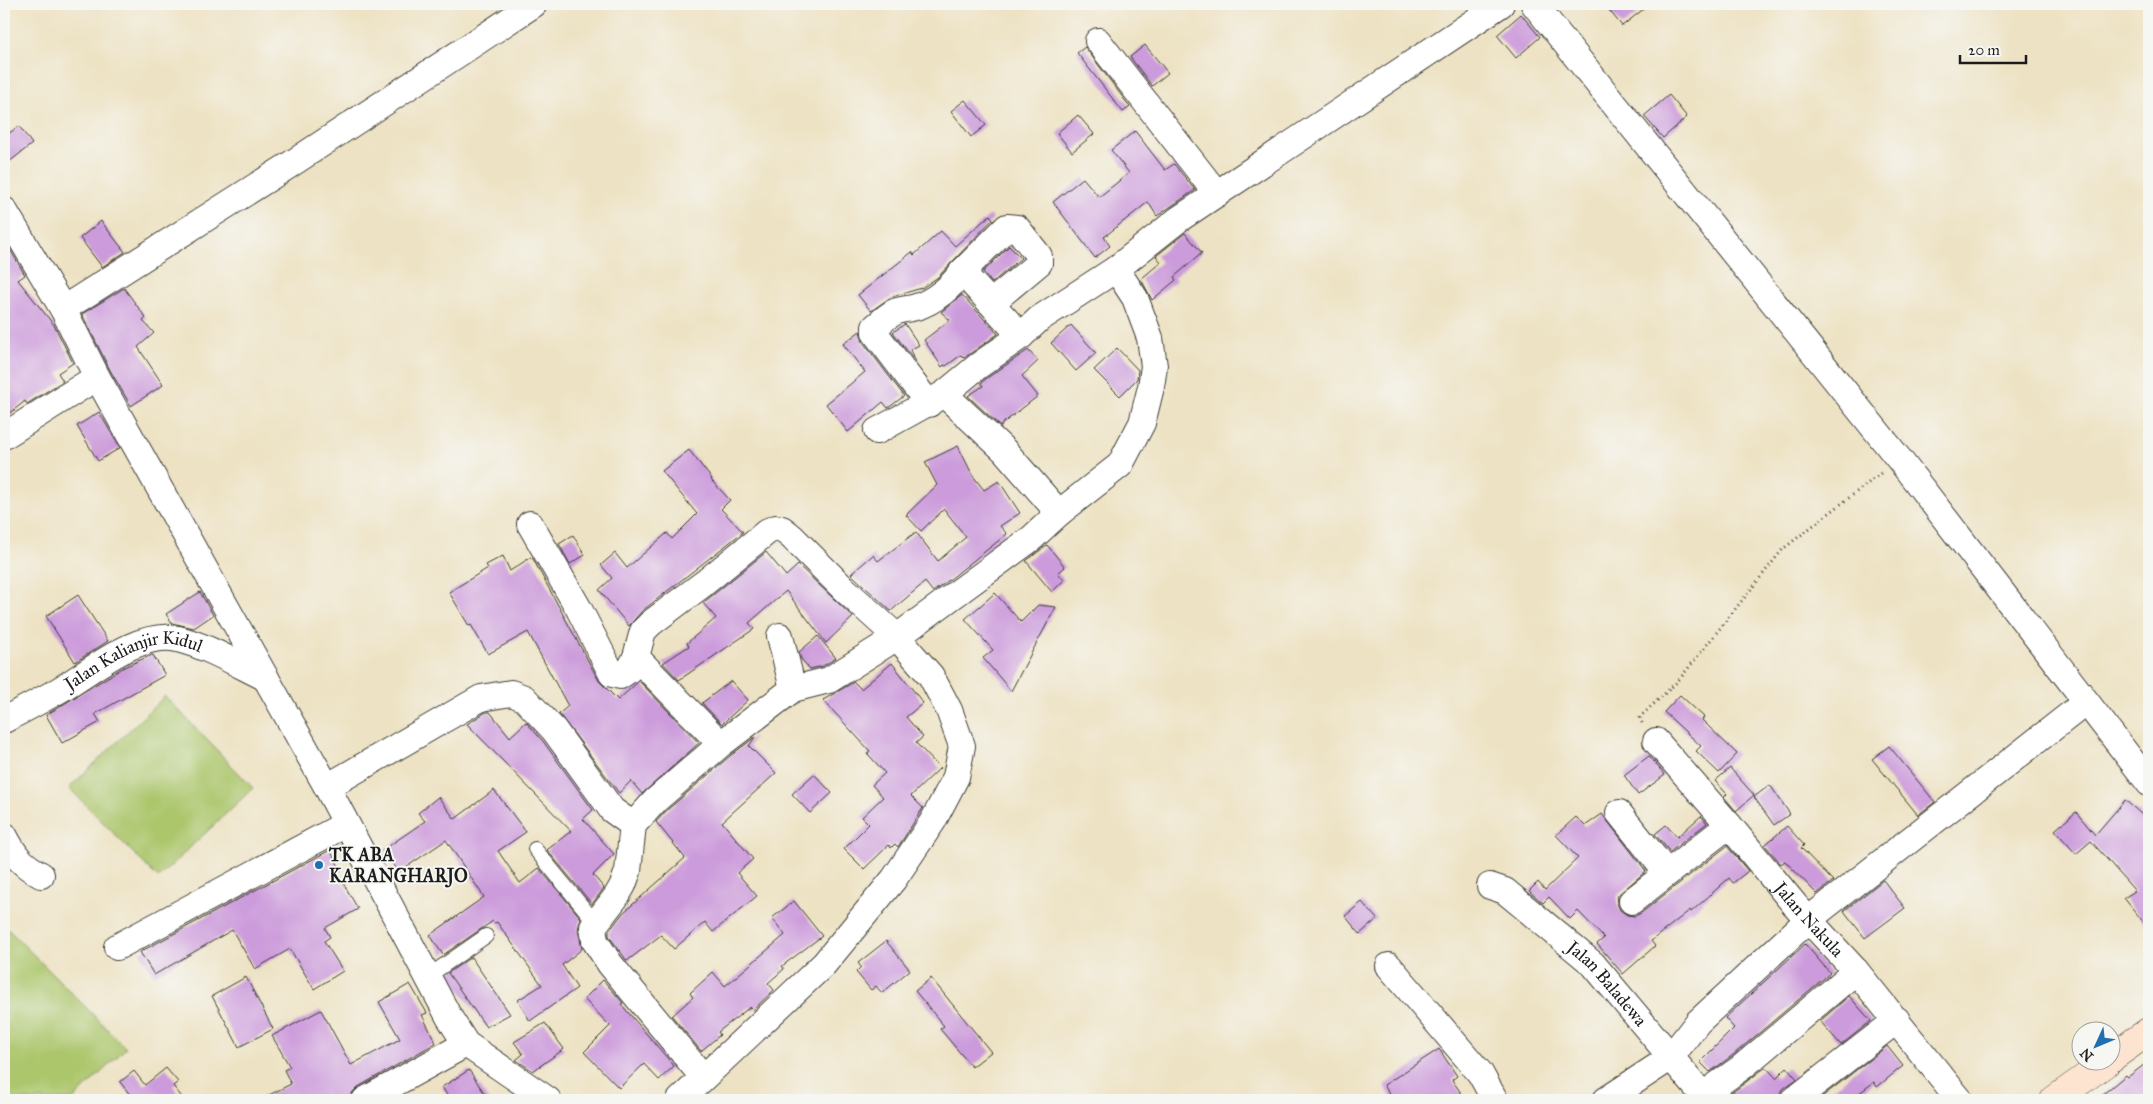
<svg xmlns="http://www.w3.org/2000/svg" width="2153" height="1104" font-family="'IM FELL Great Primer',serif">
<rect width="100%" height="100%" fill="#f6f6f2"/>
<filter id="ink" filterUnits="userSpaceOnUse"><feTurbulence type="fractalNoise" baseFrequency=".02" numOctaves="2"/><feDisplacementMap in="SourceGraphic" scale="10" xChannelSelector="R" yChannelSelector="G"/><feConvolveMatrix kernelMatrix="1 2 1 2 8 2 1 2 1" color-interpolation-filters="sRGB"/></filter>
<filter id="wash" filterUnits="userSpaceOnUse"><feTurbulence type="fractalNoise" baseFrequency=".0096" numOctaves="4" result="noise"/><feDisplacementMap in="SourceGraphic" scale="20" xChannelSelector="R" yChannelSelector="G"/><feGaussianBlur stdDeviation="1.12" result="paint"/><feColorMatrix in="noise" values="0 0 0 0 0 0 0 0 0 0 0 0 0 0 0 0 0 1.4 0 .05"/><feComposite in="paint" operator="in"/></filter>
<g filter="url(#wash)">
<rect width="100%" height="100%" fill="#ede2c3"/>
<g fill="#acc66c" stroke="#647144">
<path d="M165,696L253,788L158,878L69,788Z"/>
<path d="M4,925L126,1048L73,1100H4Z"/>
</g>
<g id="blocks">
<g fill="#cc9bdb">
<path d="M1604,4H1650L1622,26Z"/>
<path d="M1521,14L1540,37L1516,58L1497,35Z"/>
<path d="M1145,45L1168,73L1152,86L1130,57Z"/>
<path d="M1085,47L1130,107L1123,112L1077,53Z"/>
<path d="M1669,95L1687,117L1663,138L1644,116Z"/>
<path d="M965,100L986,125L971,137L951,111Z"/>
<path d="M1078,115L1094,134L1072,152L1057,133Z"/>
<path d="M19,126L32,144L4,166V137Z"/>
<path d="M1135,131L1165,170L1174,164L1195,190L1157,216L1148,202L1104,237L1110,246L1095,258L1053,202L1083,178L1099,197L1129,173L1111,150Z"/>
<path d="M990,215L993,219L938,277L922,288L891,297L871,311L858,295L912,252L914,255L941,231L955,246Z"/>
<path d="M101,221L125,252L102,267L80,238Z"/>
<path d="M1185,233L1202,253L1174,277L1176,280L1152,300L1141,279L1161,262L1156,256Z"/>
<path d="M4,239L25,275L18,280L54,325L73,363L58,373L63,381L27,404L25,401L4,418Z"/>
<path d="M1009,246L1021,258L992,283L983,272Z"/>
<path d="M124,288L146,318L143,321L154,333L138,347L163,385L131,406L110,370L82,314Z"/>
<path d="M962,295L998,334L964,358L961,355L946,366L944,365L942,367L924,340L950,320L941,312Z"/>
<path d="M905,324L919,345L910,350L916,362L893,332Z"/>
<path d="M1071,325L1096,353L1076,371L1051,343Z"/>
<path d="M860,331L863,342L904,396L888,408L883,402L848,432L826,404L865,372L843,344Z"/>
<path d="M1117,348L1138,370L1137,379L1120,396L1094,370Z"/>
<path d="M1028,350L1038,361L1022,376L1038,396L1002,424L1001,427L968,396L983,386L981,383L987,378Z"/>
<path d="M99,412L120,448L98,461L77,426Z"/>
<path d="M958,446L973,476L984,490L999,481L1020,513L1000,526L1007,534L949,580L933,592L925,582L891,611L851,574L873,555L878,561L916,532L938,561L966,537L944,509L921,531L906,515L937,485L925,462Z"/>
<path d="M689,450L712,479L711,480L730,500L721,509L743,532L642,611L629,626L599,590L612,578L601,565L615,553L627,568L667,533L672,539L697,514L662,471Z"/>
<path d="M573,535L585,555L570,564L559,544Z"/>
<path d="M1047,545L1065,567L1058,573L1064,580L1052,592L1026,561Z"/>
<path d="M766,552L786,576L798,565L853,617L826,643L786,591L749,623L754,629L679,680L663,663L689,646L687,643L716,618L703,603Z"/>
<path d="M503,556L510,571L531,557L533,559L599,681L618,700L639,681L699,743L642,794L631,781L619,793L559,714L568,706L528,632L488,654L471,625L469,626L449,592L488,568L486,565Z"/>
<path d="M200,592L213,615L194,628L172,623L166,614Z"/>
<path d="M995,593L1021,622L1038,605L1056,607L1011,691L983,658L993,650L965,619Z"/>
<path d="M78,595L108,641L75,662L46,616Z"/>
<path d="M818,636L836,658L823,666L810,669L801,659L799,652Z"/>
<path d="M152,655H153L165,675L95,714L100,722L62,743L46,715L124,667Z"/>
<path d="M892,663L923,703L906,717L923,737L916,743L940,768L911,796L923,808L898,847L895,844L891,848L889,845L864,869L844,849L869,824L862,817L883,797L872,785L885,773L867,753L870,751L823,700L854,682L861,689Z"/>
<path d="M731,681L748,700L722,724L702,703Z"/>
<path d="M1680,695L1704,717L1702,720L1737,754L1719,773L1696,751L1701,746L1664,712Z"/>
<path d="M486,712H490L510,737L526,722L542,740L593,810L583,819L614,854L593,875L604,888L592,904L547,850L571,831L467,724Z"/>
<path d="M755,737L749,746L776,773L722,822L753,859L737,873L757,896L713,932L705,922L674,949L661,935L627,961L609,936V931L623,913L685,858L656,822L666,811L730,756Z"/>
<path d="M1889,746L1935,802L1918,815L1872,759Z"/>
<path d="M1649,756L1665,775L1638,795L1624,775Z"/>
<path d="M1730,768L1754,795L1736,811L1724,797L1727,794L1715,781Z"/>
<path d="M814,774L832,793L810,813L792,794Z"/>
<path d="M1770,785L1790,814L1774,825L1754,797Z"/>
<path d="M494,790L526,832L498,851L520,883L539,868L581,918L578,929L582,949L562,965L577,988L530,1021L518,1000L542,985L497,922L495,923L493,921L443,955L430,935L484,897L446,840L399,872L383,850L425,821L418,813L438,797L455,819Z"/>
<path d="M2125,800L2141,814L2149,824V929L2124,898L2135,891L2091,841L2076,854L2055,830L2076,812L2095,835Z"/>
<path d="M1602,814L1646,871L1618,895L1617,903L1620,910L1627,915L1635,916L1641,913L1727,846L1748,871L1733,883L1729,878L1691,912L1690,910L1651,941L1655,946L1623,974L1597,944L1604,938L1578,911L1570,919L1549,897L1543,903L1529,891L1538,882L1545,890L1578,858L1556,835L1576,817L1585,826Z"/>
<path d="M1701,816L1707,823L1670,852L1655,834L1666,825L1677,837Z"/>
<path d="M1787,826L1804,845L1801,848L1833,881L1817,894L1785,861L1781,864L1765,845Z"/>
<path d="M330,850L341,870L337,872L358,909L325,928L330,937L324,941L343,971L314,989L290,949L255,969L232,930L154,975L140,952Z"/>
<path d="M1883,880L1905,908L1865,938L1844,911Z"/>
<path d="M794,901L822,936L782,966L784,969L768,983L774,990L753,1010L750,1007L718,1032L720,1035L701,1051L672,1016L693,997L690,993L713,972L725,986L785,935L772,918Z"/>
<path d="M1362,902L1377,919L1360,934L1345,916Z"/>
<path d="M886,941L910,970L882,993L876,986L871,990L856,972L861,967L858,963Z"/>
<path d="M1805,944L1830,973L1733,1055L1710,1072L1700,1062L1734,1028L1725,1018Z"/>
<path d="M471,957L510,1014L486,1027L448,973Z"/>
<path d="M246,977L273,1029L239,1047L212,996Z"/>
<path d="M931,978L991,1052L972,1067L940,1029L944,1026L915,991Z"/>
<path d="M603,980L623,1003L621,1004L674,1066L659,1080L644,1064L619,1088L584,1052L610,1026L584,999Z"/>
<path d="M410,984L427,1013L422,1015L436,1043L358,1087L352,1093L350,1100H259L291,1084L284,1070L290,1067L272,1036L321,1010L351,1065L400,1039L379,1002Z"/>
<path d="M1849,996L1871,1021L1841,1045L1820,1021Z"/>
<path d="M545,1023L564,1049L533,1071L516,1060L523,1054L514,1042Z"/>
<path d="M1887,1046L1903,1066L1877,1087L1874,1082L1850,1100H1818Z"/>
<path d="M1439,1049L1457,1076L1452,1080L1466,1100H1393L1384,1085Z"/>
<path d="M2149,1061V1094L2142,1100H2096L2126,1075L2128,1077Z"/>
<path d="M1766,1067L1776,1078L1787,1067L1797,1079L1784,1088L1780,1094L1779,1100H1722Z"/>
<path d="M166,1068L178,1082L173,1086L184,1100H126L131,1096L120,1082L134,1071L145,1085Z"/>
<path d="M469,1070L489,1100H450L442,1087Z"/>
</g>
</g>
</g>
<g filter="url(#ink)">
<use href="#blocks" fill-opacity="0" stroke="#3b3a35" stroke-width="1"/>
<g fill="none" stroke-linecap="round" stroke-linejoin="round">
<defs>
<g id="service">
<path d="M535,849L595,922"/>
<path d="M427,977L486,936"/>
</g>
<g id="minor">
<path d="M1534,4L1899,459L2149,783"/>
<path d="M1098,41L1217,194"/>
<path d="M4,210L63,309L97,377L327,787L449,1017L466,1044L548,1100"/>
<path d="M962,272L1007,227L1017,228L1039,256V263L991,303"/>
<path d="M63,309L288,166L534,4"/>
<path d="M944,394L978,366L1021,336L1039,319L1116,269"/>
<path d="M929,404L875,333V327C881,322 889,314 897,311C903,309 910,309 916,307C934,302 952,286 962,272L1021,336"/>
<path d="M877,431L944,394L1004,450L1059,513"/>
<path d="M4,436L97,377"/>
<path d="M530,524L579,609L612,674L620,676L630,669L636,657"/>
<path d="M780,636L793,689"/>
<path id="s1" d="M4,720C23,710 42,700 61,689C93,670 139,630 178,639C207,646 239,665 266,678"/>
<path id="s2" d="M1656,741L1729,825L1795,905L1856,971L1960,1100"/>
<path d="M327,787L481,698L511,693L524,698L554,730L612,810L633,825"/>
<path d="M1619,813L1667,873"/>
<path d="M4,835C15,856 21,864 41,875"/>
<path id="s3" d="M1490,886L1505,891L1593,964L1707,1100"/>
<path d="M1632,901L1729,825"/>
<path d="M117,947L346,824"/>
<path d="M1389,966L1480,1073L1495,1100"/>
<path d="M703,1077L610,964L595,941L593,927L616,897L623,885L628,871L633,825L656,800L721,744L793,689L829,680L897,637L843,588L792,537L782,529L776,528L768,531L703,584L651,623L643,631L636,657L721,744"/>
<path d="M1703,1095L1742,1067L1856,971"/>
<path d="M365,1100L466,1044"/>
<path d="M680,1100L824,964L894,879L933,821L956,777L962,746L949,710L931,676L897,637L1032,538L1059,513L1120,465L1142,423L1151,387L1154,366L1150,338L1135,298L1116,269L1179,219L1501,4"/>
<path d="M1606,1100L1670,1058L1698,1022L1808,920L2086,702"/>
<path d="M1794,1100L1897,1020"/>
</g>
<g id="secondary">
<path d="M2110,1059L2149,1031"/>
<path d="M2054,1100L2107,1062"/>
</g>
</defs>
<use href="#service" stroke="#3b3a35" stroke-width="16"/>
<use href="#minor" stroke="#3b3a35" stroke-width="28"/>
<use href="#secondary" stroke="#3b3a35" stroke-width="29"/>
<path stroke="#3b3a35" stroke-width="3" stroke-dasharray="1 4" stroke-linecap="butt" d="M1642,723L1640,718L1641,716L1678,681L1783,549L1881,473"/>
<use href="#service" stroke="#fff" stroke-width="14"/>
<use href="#minor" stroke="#fff" stroke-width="26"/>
<use href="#secondary" stroke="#fde4d1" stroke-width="28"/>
</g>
</g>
<circle fill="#1f6fb2" stroke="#f6f6f2" stroke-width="2" cx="319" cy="865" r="5"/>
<g text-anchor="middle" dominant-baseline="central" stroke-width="4" stroke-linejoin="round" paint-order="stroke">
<g font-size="18" fill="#1c1c1c" stroke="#f6f6f2">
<text stroke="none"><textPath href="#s1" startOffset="146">Jalan Kalianjir Kidul</textPath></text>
<text stroke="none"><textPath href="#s2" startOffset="235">Jalan Nakula</textPath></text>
<text stroke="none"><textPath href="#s3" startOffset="154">Jalan Baladewa</textPath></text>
</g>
<g font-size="18" font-weight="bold" fill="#1c1c1c" stroke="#f6f6f2" text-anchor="start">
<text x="329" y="855">TK ABA<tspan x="329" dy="21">KARANGHARJO</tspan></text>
</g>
</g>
<rect width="2153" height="1104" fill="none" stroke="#f6f6f2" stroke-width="20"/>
<g transform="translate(2096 1046) rotate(226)"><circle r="24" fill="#f6f6f2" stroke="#9f9f9c"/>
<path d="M0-4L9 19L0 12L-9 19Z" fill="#1f6fb2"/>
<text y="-8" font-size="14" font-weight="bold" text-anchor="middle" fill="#1c1c1c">N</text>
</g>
<path d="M1960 55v8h66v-8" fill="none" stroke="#1c1c1c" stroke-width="2.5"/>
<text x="1968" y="55" font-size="15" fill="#1c1c1c" stroke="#f6f6f2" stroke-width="4" paint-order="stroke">20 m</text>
</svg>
